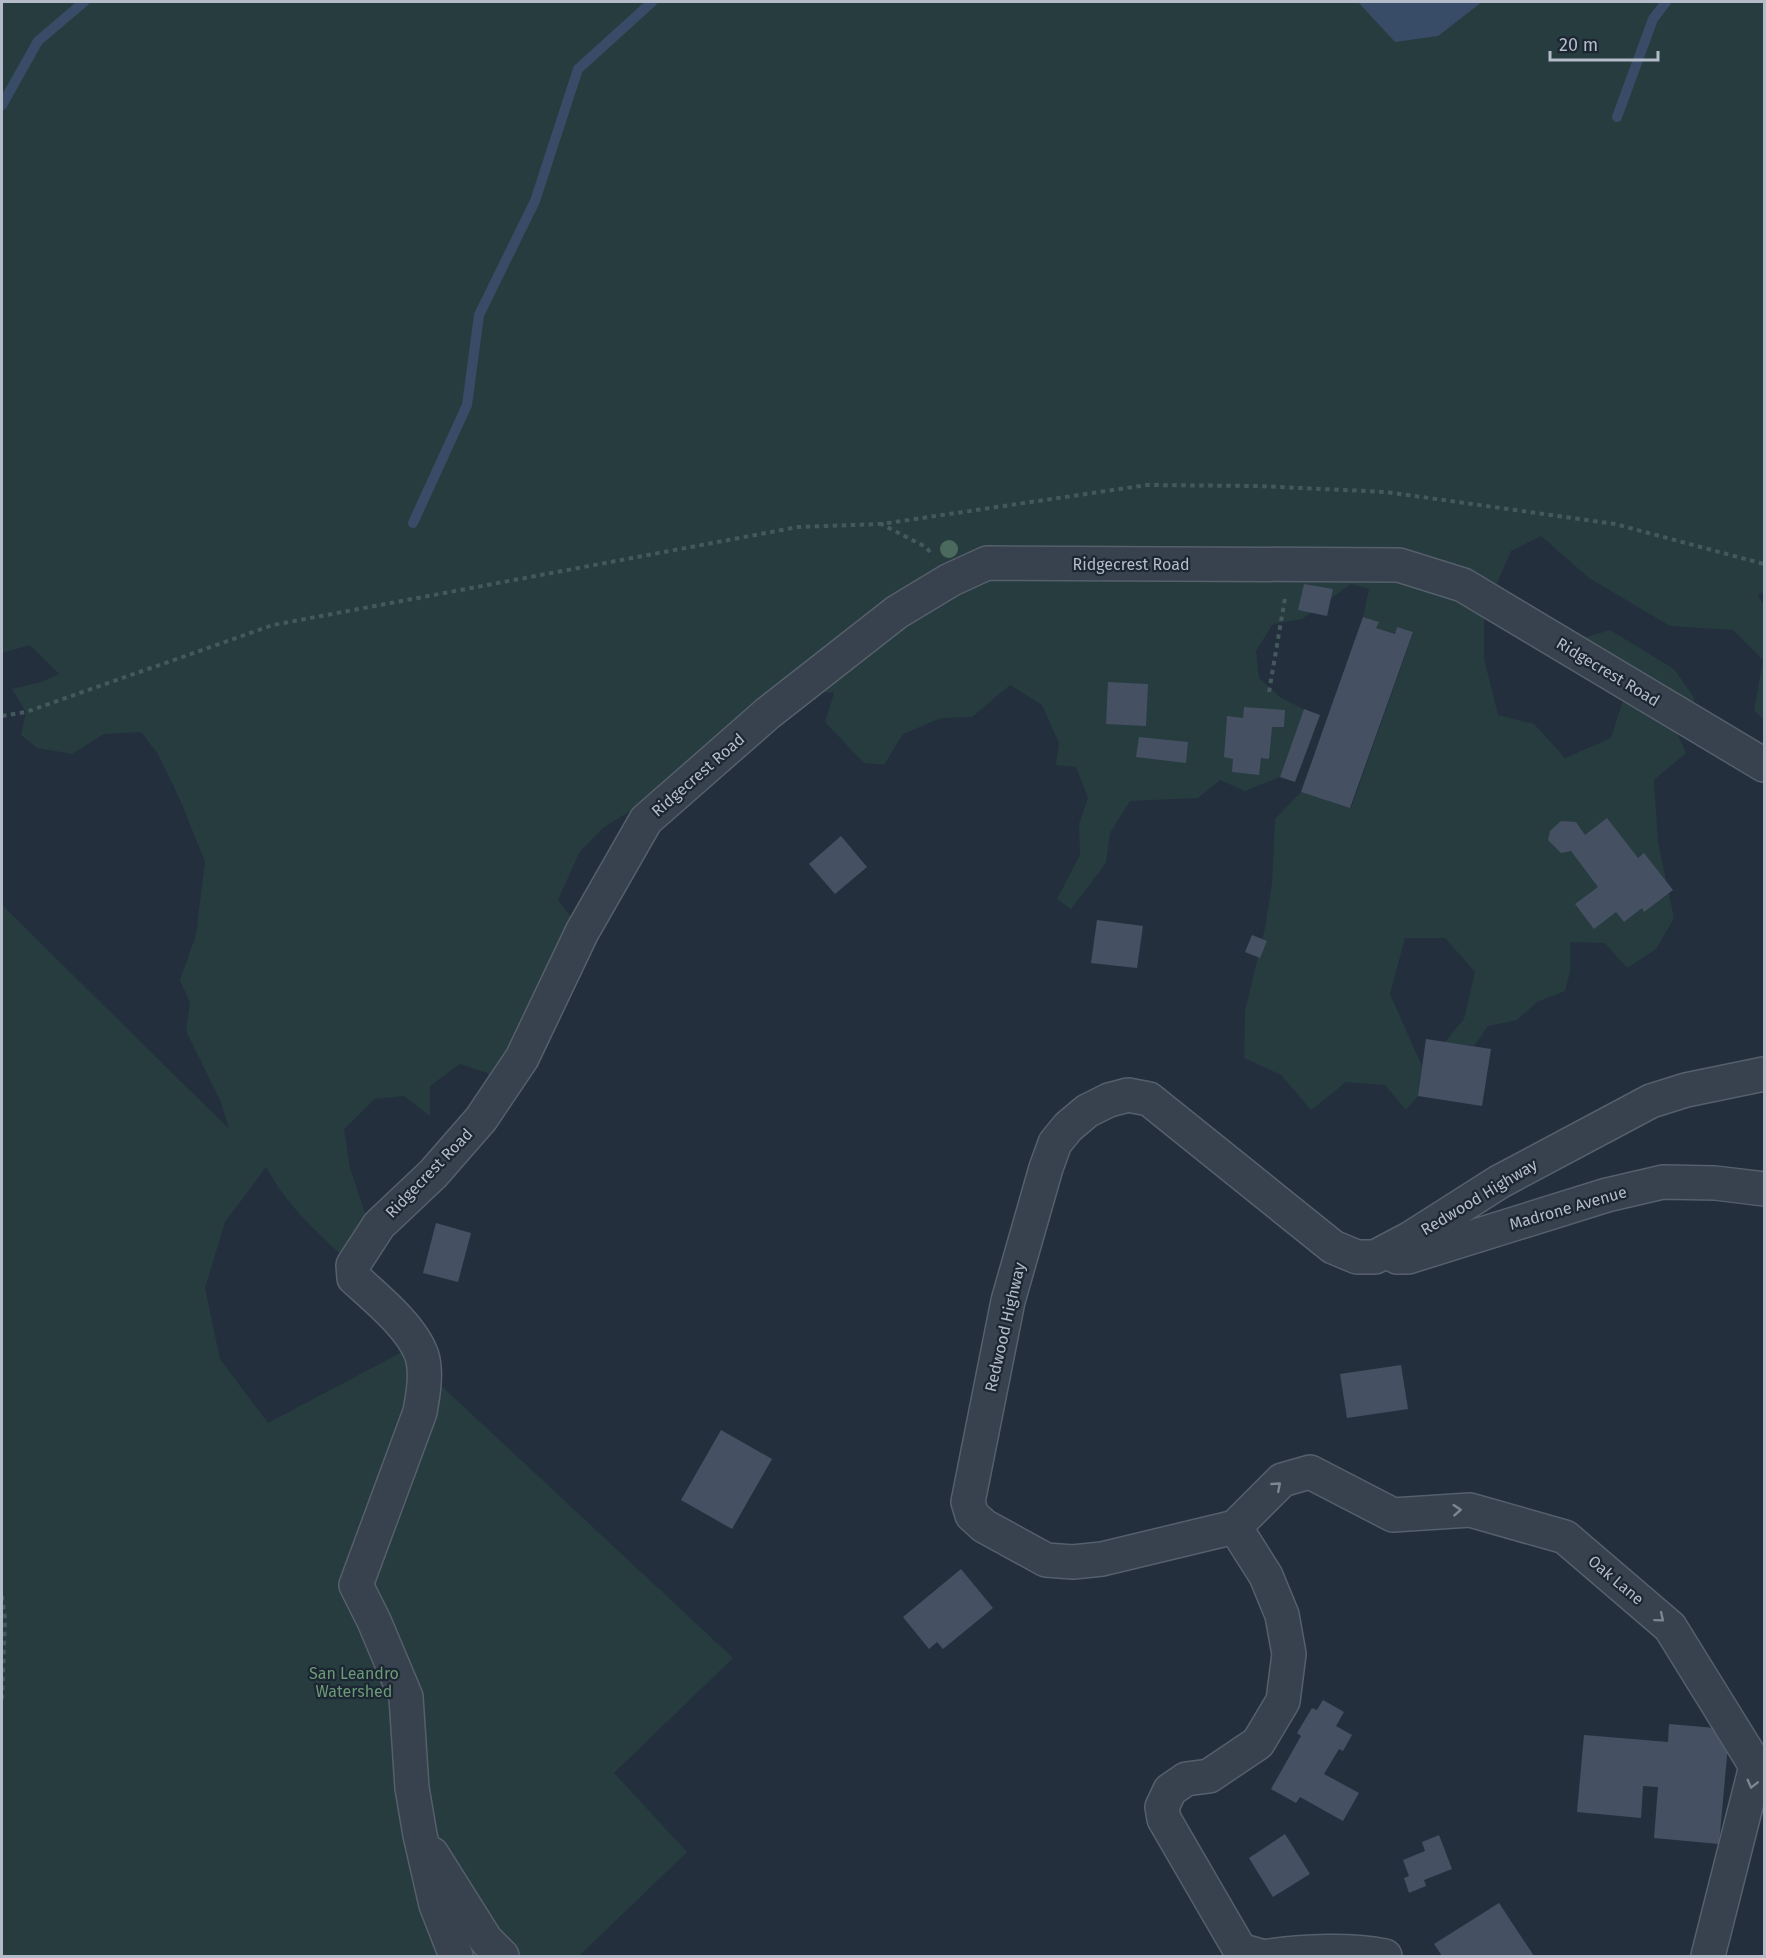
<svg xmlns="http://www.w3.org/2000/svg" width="1766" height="1958" font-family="'Fira Sans',sans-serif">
<rect width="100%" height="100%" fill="#242f3e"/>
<path fill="#263c3f" d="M2,2H1764V592L1758,595L1764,606V719L1754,711L1763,660L1733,630L1670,626L1589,578L1541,536L1511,551L1484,613V659L1498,715L1534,724L1565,758L1611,738L1624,697L1580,639L1610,630L1674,669L1695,699L1676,731L1686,753L1654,780L1658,842L1674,918L1656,949L1627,968L1605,943L1570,942V972L1565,991L1537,1002L1517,1020L1488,1026L1474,1046L1445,1042L1464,1019L1475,972L1445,938H1405L1390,994L1422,1066L1418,1096L1406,1110L1385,1085L1346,1082L1311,1110L1281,1075L1244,1058L1245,1011L1265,928L1272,883L1275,819L1301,792L1351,808L1413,633L1397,627L1395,634L1376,628L1378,622L1363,617L1369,589L1351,584L1302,619L1273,624L1256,651L1259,678L1281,698L1304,709L1280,777L1245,791L1220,780L1198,798L1130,801L1110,833L1106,863L1071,909L1057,899L1080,855L1079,824L1088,798L1076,767L1056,765L1059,743L1042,705L1010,685L972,717L941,718L903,734L884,765L864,763L825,722L834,693L799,689L667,788L603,828L579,853L558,900L582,932L494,1101L488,1073L460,1064L430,1086V1116L404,1096L375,1099L344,1129L350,1168L366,1216L351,1238L360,1254L353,1265C320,1236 287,1206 266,1167L225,1222L205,1288L220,1359L268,1423L404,1351L733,1658L614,1773L687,1852L579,1956H2V905L229,1129L221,1102L186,1031L190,1003L180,980L196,935L205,862L181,802L158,754L141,732L104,734L72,754L37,748L21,735L26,712L12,689L41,682L59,674L30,645L2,653Z"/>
<path fill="#394c67" d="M1358,2H1482L1438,36L1395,42Z"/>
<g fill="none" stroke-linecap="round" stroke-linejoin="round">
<g stroke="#394c67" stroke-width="10">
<path d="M2,105L38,41L84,2"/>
<path d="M1617,117L1653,19L1666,2"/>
<path d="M413,523L467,405L479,315L535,201L578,69L652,2"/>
</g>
</g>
<g fill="#455162">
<path d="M1304,584L1333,589L1327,616L1298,610Z"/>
<path d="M1363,617L1379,622L1376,628L1395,634L1397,627L1413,632L1350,808L1301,792Z"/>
<path d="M1108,682L1148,684L1146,726L1106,724Z"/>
<path d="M1244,707L1285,710L1284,727H1272L1269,759L1261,758L1259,775L1232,772L1233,759L1224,757L1227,716L1243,718Z"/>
<path d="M1304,709L1320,715L1295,782L1280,777Z"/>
<path d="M1139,737L1188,742L1186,763L1136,757Z"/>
<path d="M1607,818L1638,858L1644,853L1673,890L1644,912L1642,908L1624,922L1616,912L1594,929L1575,904L1598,887L1571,851L1561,853L1548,840L1550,831L1561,821L1576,822L1585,835Z"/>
<path d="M841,836L867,867L835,894L809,864Z"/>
<path d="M1097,920L1143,926L1137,968L1091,963Z"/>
<path d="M1252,935L1267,941L1260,958L1245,952Z"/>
<path d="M1426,1039L1491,1049L1482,1106L1418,1096Z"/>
<path d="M436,1223L471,1233L458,1282L423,1273Z"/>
<path d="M1401,1365L1408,1409L1347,1418L1340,1374Z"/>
<path d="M721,1430L772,1459L732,1529L681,1500Z"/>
<path d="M961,1569L993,1608L943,1649L937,1642L929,1649L903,1617Z"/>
<path d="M1323,1700L1344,1712L1336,1726L1352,1735L1343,1751L1339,1749L1324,1774L1359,1793L1343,1821L1300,1797L1296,1803L1271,1789L1301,1736L1297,1733L1312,1708L1317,1710Z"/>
<path d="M1669,1724L1715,1728L1728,1745L1719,1844L1654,1838L1658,1787L1643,1786L1641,1818L1577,1812L1584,1735L1668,1742Z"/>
<path d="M1285,1834L1310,1874L1273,1897L1249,1858Z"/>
<path d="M1439,1835L1452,1869L1424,1880L1426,1886L1409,1893L1404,1878L1409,1876L1403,1860L1425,1851L1422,1842Z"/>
<path d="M1499,1903L1534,1956H1442L1434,1944Z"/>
</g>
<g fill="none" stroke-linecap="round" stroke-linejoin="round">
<defs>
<g id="street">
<path d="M1397,1257H1408L1607,1195L1663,1182L1715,1183L1764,1189"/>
<path d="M1235,1527L1282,1480L1310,1472L1393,1515L1470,1510L1565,1537L1670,1627L1756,1766L1708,1956"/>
<path d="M432,1854L486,1940L502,1956"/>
<path d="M456,1956L436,1905L420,1835L412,1788L406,1697L374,1621L356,1585L420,1412C423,1395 427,1373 422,1356C412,1327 376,1298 354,1278L353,1265L379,1225L433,1174L481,1119L522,1058L582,932L646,820L768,713L897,612L950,580L987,563L1399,565L1463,585L1764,765"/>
<path d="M1261,1956L1240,1950L1164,1819L1162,1807L1170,1790L1186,1779L1209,1776L1258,1743L1283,1701L1289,1654L1282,1615L1266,1576L1235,1527L1102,1559L1073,1562L1046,1560L984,1526L972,1515L968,1502L1008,1301L1046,1168L1055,1143L1068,1127L1087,1111L1109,1100L1128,1095L1149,1099L1333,1247L1357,1257H1375L1411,1238L1499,1182L1651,1101L1686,1090L1764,1074"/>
<path d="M1269,1956C1303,1951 1352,1949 1385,1956"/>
</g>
</defs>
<use href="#street" stroke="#565f6c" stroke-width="36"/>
<g stroke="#44595c" stroke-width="4" stroke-dasharray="4.5 4.5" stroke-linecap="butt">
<path d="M930,552L926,547L881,524L1147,485L1258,486L1386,492L1615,524L1764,564"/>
<path d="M1269,692L1285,598"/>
<path d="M2,716L26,712L273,625L798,527L881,524"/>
<path d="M2,1596L5,1618L2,1703"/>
</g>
<use href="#street" stroke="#38414e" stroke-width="33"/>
</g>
<circle fill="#4b6a5d" cx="949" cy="549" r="9"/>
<defs><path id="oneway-chevron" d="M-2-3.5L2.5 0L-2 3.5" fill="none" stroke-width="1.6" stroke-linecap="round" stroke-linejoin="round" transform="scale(1.5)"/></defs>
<g stroke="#7c8592">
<use href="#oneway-chevron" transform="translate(1277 1486) rotate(-41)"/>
<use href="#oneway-chevron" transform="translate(1457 1510) rotate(-4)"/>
<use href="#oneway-chevron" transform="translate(1660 1618) rotate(40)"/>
<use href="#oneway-chevron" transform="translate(1752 1784) rotate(104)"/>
</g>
<g text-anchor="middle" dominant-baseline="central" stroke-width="4.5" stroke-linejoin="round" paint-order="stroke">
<g font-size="16" fill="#b4bcc9" stroke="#1d2633">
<text x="1131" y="564">Ridgecrest Road</text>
<text transform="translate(1608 672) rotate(31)">Ridgecrest Road</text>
<text transform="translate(698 775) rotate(-41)">Ridgecrest Road</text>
<text transform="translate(429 1173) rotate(-46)">Ridgecrest Road</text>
<text transform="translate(1479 1197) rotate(-31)">Redwood Highway</text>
<text transform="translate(1568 1208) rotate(-16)">Madrone Avenue</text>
<text transform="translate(1005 1327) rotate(-77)">Redwood Highway</text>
<text transform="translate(1616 1580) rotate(40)">Oak Lane</text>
</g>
<g font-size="16" fill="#6b9a76" stroke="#1d2633">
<text x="354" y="1673">San Leandro<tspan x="354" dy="18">Watershed</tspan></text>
</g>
</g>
<rect width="1766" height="1958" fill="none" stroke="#b4bcc9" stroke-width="6"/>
<path d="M1550 51v9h108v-9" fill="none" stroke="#b4bcc9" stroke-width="3"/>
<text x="1559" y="51" font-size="18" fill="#b4bcc9" stroke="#1d2633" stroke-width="4.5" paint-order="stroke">20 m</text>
</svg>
